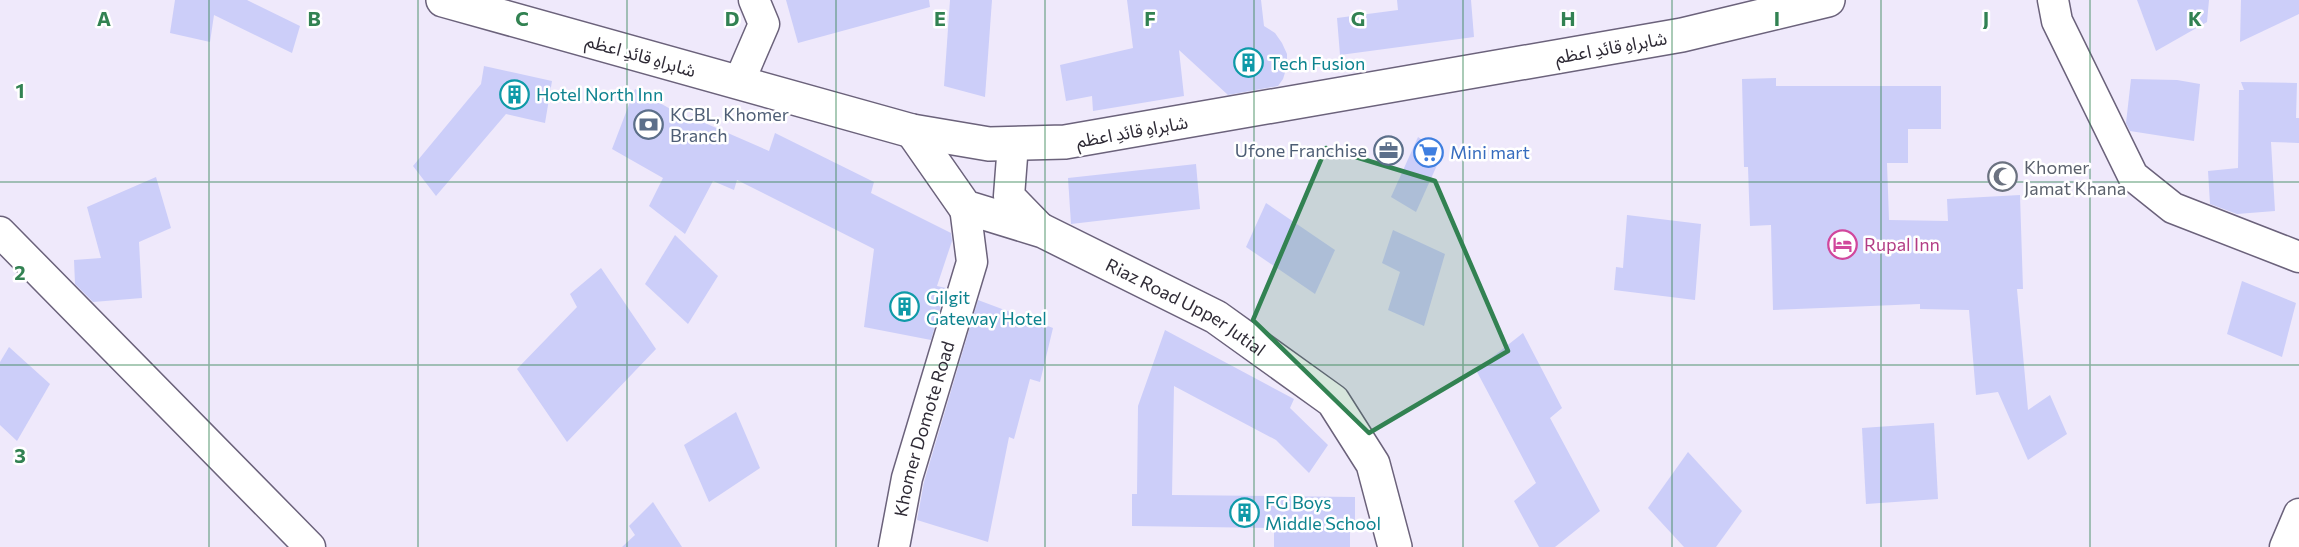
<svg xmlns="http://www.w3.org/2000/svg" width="2299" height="547" font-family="Commissioner,'Noto Sans Arabic',sans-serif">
<rect width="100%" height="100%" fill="#efe9fb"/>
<g fill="#cccef9">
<path d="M175,0H247L300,26L292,53L214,15L210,42L170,33Z"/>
<path d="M786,0H929L930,7L798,43Z"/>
<path d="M950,0H992L985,97L944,86Z"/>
<path d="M1127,0H1261L1264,26L1275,33L1282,43L1287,54V66L1283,79L1278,86L1228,95L1179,50L1184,96L1093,111L1092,96L1066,101L1060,65L1133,48Z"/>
<path d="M1397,0H1471L1474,37L1340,55L1337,18L1398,10Z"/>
<path d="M2137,0H2209L2207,22L2156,51Z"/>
<path d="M2241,0H2299V14L2240,42Z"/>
<path d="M484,66L552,81L545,123L506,114L436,196L413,166L481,84Z"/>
<path d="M1776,78V86H1941V129H1908V163H1887L1889,220L1948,221L1947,199L2020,195L2023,289H2017L2028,410L2050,395L2067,434L2028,460L1998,392L1976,395L1969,310L1920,309V304L1773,310L1771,225L1750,226L1748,167H1744L1742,79Z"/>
<path d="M2131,79L2177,80L2200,84L2194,141L2130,131L2126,123Z"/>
<path d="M2241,82L2297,83L2296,118H2299V143L2271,142L2275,211L2237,214L2210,204L2208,171L2238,168L2239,90H2244Z"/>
<path d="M635,89L690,120L691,117L769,151L775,133L874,182L871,193L951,233L952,241L937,286L946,288L931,340L864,327L874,249L737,180L734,190L713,181L685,234L649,206L663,178L612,149Z"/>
<path d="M1418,137L1442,154L1416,212L1391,197Z"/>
<path d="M1196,164L1200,209L1071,224L1068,178Z"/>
<path d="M156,177L171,228L139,242L142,298L93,302L75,284L74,260L101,258L87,207Z"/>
<path d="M1266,203L1335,250L1315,294L1246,247Z"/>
<path d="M1627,215L1701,224L1695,300L1614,290L1616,267L1623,268Z"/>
<path d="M1393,230L1445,254L1424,326L1388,310L1400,272L1382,263Z"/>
<path d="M675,235L718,276L688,324L645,284Z"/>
<path d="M601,268L656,349L567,442L517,369L577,307L570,294Z"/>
<path d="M2242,281L2296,303L2282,357L2227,334Z"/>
<path d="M978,300L1053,328L1040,382L1030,379L1014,439L1009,437L988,542L917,520L924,482Z"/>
<path d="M1165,330L1294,399L1290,408L1328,445L1309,473L1276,440L1174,386L1172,495L1355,497V529H1350V547H1274V528L1132,526V494H1137L1138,406Z"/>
<path d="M1523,333L1562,408L1550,418L1600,511L1555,547H1539L1514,501L1536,483L1476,370Z"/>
<path d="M9,347L50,384L17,441L0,425V362Z"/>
<path d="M736,412L760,468L709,502L684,445Z"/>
<path d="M1934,423L1938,499L1866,504L1862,428Z"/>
<path d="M1688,452L1742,511L1716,547H1684L1648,508Z"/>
<path d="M653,502L682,547H622L635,535L629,526Z"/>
</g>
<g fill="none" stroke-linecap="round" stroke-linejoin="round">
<defs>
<g id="minor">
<path d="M2053,0L2057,21L2133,176L2173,208L2299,257"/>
<path d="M739,82L764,24L754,0"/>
<path d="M1013,144L1009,196L1043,231"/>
<path d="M0,232L310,547"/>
<path id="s1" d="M894,547L907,478L972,262L965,207"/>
<path d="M2285,547L2299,514"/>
</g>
<g id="major">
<path id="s2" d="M912,131L965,207L1043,231L1216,317L1333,401L1373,464L1395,547"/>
</g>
<path id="highway" d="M443,0L912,131L989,144L1065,142L1682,35L1828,0"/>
</defs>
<use href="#minor" stroke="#6b627b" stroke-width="33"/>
<use href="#major" stroke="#6b627b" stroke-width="36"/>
<use href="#highway" stroke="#6b627b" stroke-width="36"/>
<use href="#minor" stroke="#fff" stroke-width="30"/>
<use href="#major" stroke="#fff" stroke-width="33"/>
<use href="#highway" stroke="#fff" stroke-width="33"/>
</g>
<path fill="#328252" fill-opacity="0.2" stroke="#328252" stroke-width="4.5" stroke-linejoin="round" d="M1326,148L1435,181L1508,351L1369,433L1253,320Z"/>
<path fill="none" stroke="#328252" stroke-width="1.5" stroke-opacity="0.55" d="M209,0V547M418,0V547M627,0V547M836,0V547M1045,0V547M1254,0V547M1463,0V547M1672,0V547M1881,0V547M2090,0V547M0,182H2299M0,365H2299"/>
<defs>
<symbol id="building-ring" viewBox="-11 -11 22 22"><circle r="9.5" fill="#fff" stroke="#0f9aa8" stroke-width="1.5"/><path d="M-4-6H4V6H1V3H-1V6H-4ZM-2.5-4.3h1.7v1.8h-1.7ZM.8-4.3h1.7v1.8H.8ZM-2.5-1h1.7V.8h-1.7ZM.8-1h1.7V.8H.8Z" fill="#0f9aa8"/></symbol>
<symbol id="bank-ring" viewBox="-11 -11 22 22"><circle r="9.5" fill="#fff" stroke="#5c6f8a" stroke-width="1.5"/><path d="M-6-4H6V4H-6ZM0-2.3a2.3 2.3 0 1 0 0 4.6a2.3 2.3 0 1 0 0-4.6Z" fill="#5c6f8a"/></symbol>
<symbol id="office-ring" viewBox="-11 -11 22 22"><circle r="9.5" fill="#fff" stroke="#5c6f8a" stroke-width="1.5"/><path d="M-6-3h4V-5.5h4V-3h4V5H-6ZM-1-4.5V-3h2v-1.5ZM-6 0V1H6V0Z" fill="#5c6f8a"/></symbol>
<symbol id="supermarket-ring" viewBox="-11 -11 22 22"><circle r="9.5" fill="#fff" stroke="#3f7fe0" stroke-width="1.5"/><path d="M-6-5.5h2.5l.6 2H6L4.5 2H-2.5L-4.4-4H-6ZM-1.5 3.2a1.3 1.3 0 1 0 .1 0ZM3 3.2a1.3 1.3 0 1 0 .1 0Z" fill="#3f7fe0"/></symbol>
<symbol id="mosque-ring" viewBox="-11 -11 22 22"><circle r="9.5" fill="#fff" stroke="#6b7280" stroke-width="1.5"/><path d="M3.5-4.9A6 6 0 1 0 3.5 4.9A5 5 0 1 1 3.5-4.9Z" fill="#6b7280"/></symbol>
<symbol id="hotel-ring" viewBox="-11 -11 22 22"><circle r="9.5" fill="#fff" stroke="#d1479c" stroke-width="1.5"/><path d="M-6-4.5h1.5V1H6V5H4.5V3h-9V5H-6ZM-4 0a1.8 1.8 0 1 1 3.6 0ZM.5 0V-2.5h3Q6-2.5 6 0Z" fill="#d1479c"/></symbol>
</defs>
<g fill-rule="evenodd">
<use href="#building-ring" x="1232" y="46" width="33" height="33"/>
<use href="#building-ring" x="498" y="78" width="33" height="33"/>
<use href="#bank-ring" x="632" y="108" width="33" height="33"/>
<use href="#office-ring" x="1372" y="134" width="33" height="33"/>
<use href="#supermarket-ring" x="1412" y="136" width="33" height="33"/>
<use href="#mosque-ring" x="1986" y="160" width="33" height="33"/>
<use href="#hotel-ring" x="1826" y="228" width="33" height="33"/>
<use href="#building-ring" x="888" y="290" width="33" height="33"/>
<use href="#building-ring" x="1228" y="496" width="33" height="33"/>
</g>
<g text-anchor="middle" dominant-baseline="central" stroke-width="5" stroke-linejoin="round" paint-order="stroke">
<g font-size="18" fill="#2f2b36" stroke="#fff">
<text transform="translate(1611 47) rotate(-10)">شاہراہِ قائدِ اعظم</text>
<text transform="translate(641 55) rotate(16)">شاہراہِ قائدِ اعظم</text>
<text transform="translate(1132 131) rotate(-10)">شاہراہِ قائدِ اعظم</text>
<text stroke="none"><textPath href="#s2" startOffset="336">Riaz Road Upper Jutial</textPath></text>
<text stroke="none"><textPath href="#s1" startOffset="122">Khomer Domote Road</textPath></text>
</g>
<g font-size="18" fill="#0d838f" stroke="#fff" text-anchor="start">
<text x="1269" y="63">Tech Fusion</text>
<text x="536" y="94">Hotel North Inn</text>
<text x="926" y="297">Gilgit<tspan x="926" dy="21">Gateway Hotel</tspan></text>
<text x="1265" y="502">FG Boys<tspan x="1265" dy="21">Middle School</tspan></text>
</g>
<g font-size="18" fill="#4e5e75" stroke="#fff" text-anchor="start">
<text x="670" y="114">KCBL, Khomer<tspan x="670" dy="21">Branch</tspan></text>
<text x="1367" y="150" text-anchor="end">Ufone Franchise</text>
</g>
<g font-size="18" fill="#366cbe" stroke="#fff" text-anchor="start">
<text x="1450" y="152">Mini mart</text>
</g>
<g font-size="18" fill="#5b616d" stroke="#fff" text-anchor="start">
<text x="2024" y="167">Khomer<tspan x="2024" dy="21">Jamat Khana</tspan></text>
</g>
<g font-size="18" fill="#b23c85" stroke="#fff" text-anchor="start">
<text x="1864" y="244">Rupal Inn</text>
</g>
</g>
<g font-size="20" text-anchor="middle" font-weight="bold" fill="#328252" stroke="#fff" stroke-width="5" stroke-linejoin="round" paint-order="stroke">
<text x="104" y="26">A</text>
<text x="314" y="26">B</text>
<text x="522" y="26">C</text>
<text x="732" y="26">D</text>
<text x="940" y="26">E</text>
<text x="1150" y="26">F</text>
<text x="1358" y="26">G</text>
<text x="1568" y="26">H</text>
<text x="1777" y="26">I</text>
<text x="1986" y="26">J</text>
<text x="2195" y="26">K</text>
<text x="20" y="98">1</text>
<text x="20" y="280">2</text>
<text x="20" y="463">3</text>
</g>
</svg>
